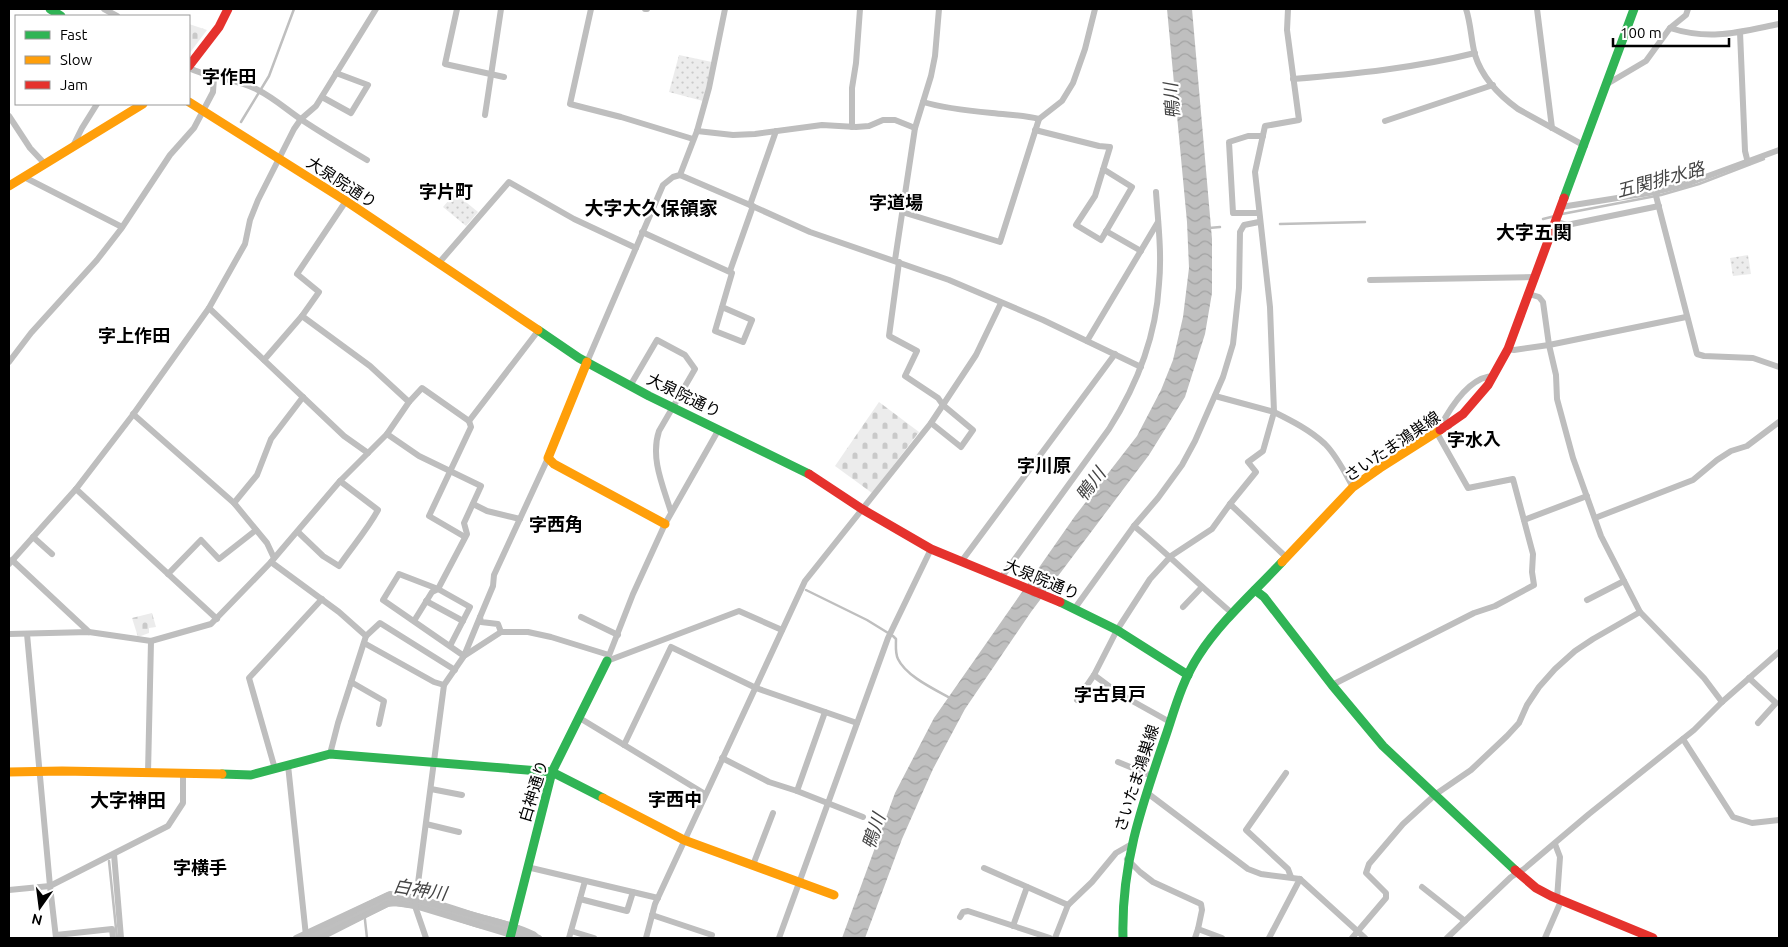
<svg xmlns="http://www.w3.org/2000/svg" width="1788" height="947" font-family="Ubuntu,'Noto Sans JP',sans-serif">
<defs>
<pattern id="green-dots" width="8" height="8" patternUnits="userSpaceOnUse" patternTransform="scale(1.25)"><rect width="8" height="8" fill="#ececec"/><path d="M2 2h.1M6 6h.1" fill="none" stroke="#c9c9c9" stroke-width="1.8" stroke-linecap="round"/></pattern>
<pattern id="cemetery-stones" width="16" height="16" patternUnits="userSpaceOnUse" patternTransform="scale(1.25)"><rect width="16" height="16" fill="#ececec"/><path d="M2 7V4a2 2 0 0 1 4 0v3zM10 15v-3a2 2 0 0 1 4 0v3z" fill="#c9c9c9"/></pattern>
<pattern id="water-waves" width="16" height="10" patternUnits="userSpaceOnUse" patternTransform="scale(1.25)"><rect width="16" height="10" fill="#bfbfbf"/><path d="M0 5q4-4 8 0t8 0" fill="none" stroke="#a2a2a2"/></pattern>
</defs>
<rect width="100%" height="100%" fill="#fff"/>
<g fill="url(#green-dots)">
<path d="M679,55L712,62L703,101L669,92Z"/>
<path d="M455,193L478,212L466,226L443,207Z"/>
<path d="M1748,255L1751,274L1733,276L1730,258Z"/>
</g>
<g fill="url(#cemetery-stones)">
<path d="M189,24L207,30L189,54Z"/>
<path d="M879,402L919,432L872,493L835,466Z"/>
<path d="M152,613L156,627L149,628V633L138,637L132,618Z"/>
</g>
<path fill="url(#water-waves)" d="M1167,9H1192L1212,239V293L1205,334L1185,397L1149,455L1031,612L965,709L933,769L902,839L865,938H842L895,793L934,718L1075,516L1137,436L1161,390L1173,360L1183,317L1189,268L1187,222Z"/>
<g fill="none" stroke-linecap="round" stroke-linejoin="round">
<g stroke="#bfbfbf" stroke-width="2.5">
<path d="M241,122L269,76L294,9"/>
<path d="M1562,214L1661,195L1699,184L1764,159"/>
<path d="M1543,219L1555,216"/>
<path d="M1280,224L1365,222"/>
<path d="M1209,228L1220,227"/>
<path d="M806,590L867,620L893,636L896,639C896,646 895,653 898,659C906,676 934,689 950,698"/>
<path d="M109,861L117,938"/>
<path d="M364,911L367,938"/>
</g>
<path stroke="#bfbfbf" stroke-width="14" d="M308,938L389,899C418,899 448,911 476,920C494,925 515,929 532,938"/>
<g stroke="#bebebe" stroke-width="6">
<path d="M104,9L117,16"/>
<path d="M457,9L445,64L504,77"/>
<path d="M591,9L570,104L621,117L693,139"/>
<path d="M645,9H647"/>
<path d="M1288,9L1287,30L1299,120L1265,126L1255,172L1270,307L1274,412C1292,421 1310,430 1325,444C1337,456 1345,473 1353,487"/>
<path d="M1466,9C1471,24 1471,40 1475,55C1482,77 1500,96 1518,109L1585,146"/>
<path d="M1537,9L1552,128"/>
<path d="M1670,28C1711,41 1739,32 1779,24"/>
<path d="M1740,32L1745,151L1748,163"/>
<path d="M189,68C211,79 236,78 258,90C274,98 287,110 302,120C323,134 345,147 367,160"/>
<path d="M1293,79C1355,74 1415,68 1475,53"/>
<path d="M1607,84L1646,61L1670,28L1686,15L1688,9"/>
<path d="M322,97L351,113L368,85L336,73"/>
<path d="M923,102C943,108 971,111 992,113C1008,115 1023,115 1039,119"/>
<path d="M485,115L501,9"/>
<path d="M9,116L30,148L45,164"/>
<path d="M1385,121L1493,85"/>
<path d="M852,127V88L856,63L860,9"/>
<path d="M1035,130L1099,146L1110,147L1095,196L1076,225L1101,240L1132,187L1103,169"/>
<path d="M697,131L733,135L755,134L822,125L856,127L869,126L883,120H895L915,128"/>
<path d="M73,146L82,128L97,104"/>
<path d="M680,175L750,205L810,232L949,280L1043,320L1141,367"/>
<path d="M24,177L122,227"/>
<path d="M1655,192L1697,354L1704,356L1753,358L1779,367"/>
<path d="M750,205L776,131"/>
<path d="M1561,207L1655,192L1689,183L1779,150"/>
<path d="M902,212L1000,242L1039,119L1062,101L1073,83L1085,49L1095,9"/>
<path d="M1259,213H1233L1229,142L1248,136H1263"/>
<path d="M1556,222L1567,225L1659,206"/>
<path d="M1106,231L1141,251"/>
<path d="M642,232L732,273L715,331L743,342L752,320L722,307"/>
<path d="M895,260L915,128L931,76L935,56L939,9"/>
<path d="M899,262L889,336L917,351L905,376L938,398L943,405L973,430L961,447L931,423"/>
<path d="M438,264L509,182L574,219L636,248"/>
<path d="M730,271L753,206"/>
<path d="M1370,280L1535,277"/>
<path d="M1529,294L1539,297L1543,302L1549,345L1556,375L1557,399L1573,458L1601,536L1640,612L1704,678L1722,702"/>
<path d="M209,308L344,436L368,453"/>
<path d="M302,316L370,366L409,402"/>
<path d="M1087,341L1158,222"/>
<path d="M1508,349L1514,350L1549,345L1686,317"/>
<path d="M264,360L302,316L319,292L297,274L346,201"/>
<path d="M9,362L31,333L97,260L121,229L170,155L194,128L213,92L214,78"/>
<path d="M587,362L663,185L673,177L680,175L697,131L709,88L725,9"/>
<path d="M630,386L657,340L685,355L695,369L659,431C650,458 663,486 671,512"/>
<path d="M1215,396L1274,412L1263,451L1248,462L1256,472L1230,504"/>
<path d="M133,414L234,503L267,543L274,558"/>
<path d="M1449,426L1445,418C1455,401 1472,376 1494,376"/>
<path d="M387,434L419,456L481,486L464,523L467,534L438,589L432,592L414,621"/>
<path d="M76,489L217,619"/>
<path d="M234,503L257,475L271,439L303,397"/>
<path d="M473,504L487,511L520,519"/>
<path d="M1595,518L1693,480L1717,460L1731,451L1747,446L1779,422"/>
<path d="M1524,520L1587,496"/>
<path d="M1134,526C1168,554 1199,585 1233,614"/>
<path d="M298,532L323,556L339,566C352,547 367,530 378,510L340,481"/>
<path d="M33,537L52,554"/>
<path d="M465,537L429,516L471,427L469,421"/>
<path d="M12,560L89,632"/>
<path d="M271,562L339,612L366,636L338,723L330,754"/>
<path d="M961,562L1115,354"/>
<path d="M9,564L76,489L132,416L209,308L245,244L250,220L258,200L294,129L301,119L316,106L376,9"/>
<path d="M168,574L201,540L219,559L256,530"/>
<path d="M1001,578L1109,429C1137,385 1156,336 1159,284C1162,253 1158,222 1156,192"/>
<path d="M1587,600L1624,581"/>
<path d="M426,601L463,621"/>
<path d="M1183,607L1202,587"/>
<path d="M1075,608L1134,526L1158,498L1182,465L1195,441L1223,377L1233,344L1239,288L1240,232L1244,225L1259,222"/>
<path d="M581,617L618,635"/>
<path d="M501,632L498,624L481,622L480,617L493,586L494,575L548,458"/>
<path d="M9,634L89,632L151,641L211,624L271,562L340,481L387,434L409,402L422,388L469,421L538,331"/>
<path d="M27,634L50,886L56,938"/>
<path d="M366,636L380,623L455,670"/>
<path d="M364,643L434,682L444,685"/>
<path d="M450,646L470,607L438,589L399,574L383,600L464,656L480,617"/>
<path d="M608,658L633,594L665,524L719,429"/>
<path d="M607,661L739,611L782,630"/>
<path d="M1094,675L1118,693L1170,722"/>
<path d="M1749,678L1776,703L1758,723"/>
<path d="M351,682L384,701L379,724"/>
<path d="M1332,685L1474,613L1495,606L1534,585L1532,572L1533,554L1513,479L1468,488L1437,433"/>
<path d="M1077,700L1094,675L1117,630L1150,579L1171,556L1212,529L1230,504L1286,557"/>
<path d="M825,712L797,791L863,817"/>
<path d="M578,717L705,794"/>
<path d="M1683,739L1733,817L1752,823L1779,820"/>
<path d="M624,745L671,647L756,688L857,723"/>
<path d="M722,758L769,782L797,791"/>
<path d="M1118,762L1152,776"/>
<path d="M288,765L306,936"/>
<path d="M275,769L249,678L322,599"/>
<path d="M148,773L151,641"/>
<path d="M1286,773L1246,830L1288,869L1291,877"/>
<path d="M431,789L462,795"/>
<path d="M1146,792L1248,869L1261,874L1300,879L1365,938"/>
<path d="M426,824L459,832"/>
<path d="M1555,844L1560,857L1557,899"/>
<path d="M114,854L121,938"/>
<path d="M1127,859L1140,872L1153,882L1201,904L1202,910L1198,929L1222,938"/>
<path d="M753,865L773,813"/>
<path d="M527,867L658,898"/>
<path d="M984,868L1068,905"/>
<path d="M1422,887L1465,921"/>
<path d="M9,890L50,886L168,826L183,803V773"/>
<path d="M580,899L627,911L633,892"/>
<path d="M652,915L712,935"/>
<path d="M960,917L963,912L968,911L1050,938"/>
<path d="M1013,926L1027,887"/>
<path d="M571,931L594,938"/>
<path d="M56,935L112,929L113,938"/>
<path d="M296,938L390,894L416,899L513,926L539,938"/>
<path d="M320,938L387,904L395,903L415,906L521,938"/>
<path d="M426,938L415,906L444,685L464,656L501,632H528L551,637L609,655"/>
<path d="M569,938L585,881"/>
<path d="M646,938L655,904L805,581L931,423L976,355L1001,303"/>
<path d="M779,938L888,638L931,549"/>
<path d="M1055,938L1068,905L1092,882L1116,853L1130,845"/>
<path d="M1195,938L1198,929"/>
<path d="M1269,938L1300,879"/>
<path d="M1352,938L1386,898V893L1366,873L1369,864L1403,824L1436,794L1471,770L1507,736L1519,723L1527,705L1539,687L1555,669L1575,651L1593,639L1640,612"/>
<path d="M1447,938L1511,877L1524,869L1589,814L1694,730L1722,702L1779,652"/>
<path d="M1545,938L1561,901"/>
</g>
<g stroke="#30b455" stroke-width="9">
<path d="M50,9L61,16"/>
<path d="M1564,198L1634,9"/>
<path d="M538,330L579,358L649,396L809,474"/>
<path d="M1255,590L1264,597L1332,685L1383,746L1515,870"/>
<path d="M1060,602L1117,630L1188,675"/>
<path d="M222,774L251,775L330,754L552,772L603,798"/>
<path d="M510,938L552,772L607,661"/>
<path d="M1123,938C1121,863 1142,805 1166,735C1175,708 1183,679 1199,655C1221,621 1254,592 1282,562"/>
</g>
<g stroke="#ff9f0a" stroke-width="9">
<path d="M189,102L346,201L538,330"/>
<path d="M9,186L143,104"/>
<path d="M587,362L548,458L554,464L665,524"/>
<path d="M1282,562L1353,487L1380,468L1440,430"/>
<path d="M9,772L62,771L222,774"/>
<path d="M603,798L684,840L834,895"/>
</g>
<g stroke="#e5322d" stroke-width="9">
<path d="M189,66L219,27L228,9"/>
<path d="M1440,430L1463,414L1488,385L1508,349L1564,198"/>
<path d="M809,474L862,509L931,549L1060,602"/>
<path d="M1515,870L1536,888L1551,896L1653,938"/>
</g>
</g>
<g text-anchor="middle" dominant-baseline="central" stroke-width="4.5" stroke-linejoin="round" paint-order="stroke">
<g font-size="16" fill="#000" stroke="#fff">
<text transform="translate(342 182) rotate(33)">大泉院通り</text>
<text transform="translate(684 395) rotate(26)">大泉院通り</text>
<text transform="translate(1392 446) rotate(-34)">さいたま鴻巣線</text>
<text transform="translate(1042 579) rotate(23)">大泉院通り</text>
<text transform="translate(1136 778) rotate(-72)">さいたま鴻巣線</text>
<text transform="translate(533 791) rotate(-73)">白神通り</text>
</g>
<g font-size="18" font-weight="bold" fill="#000" stroke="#fff">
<text x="229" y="76">字作田</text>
<text x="446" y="191">字片町</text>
<text x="896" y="202">字道場</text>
<text x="134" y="335">字上作田</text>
<text x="1474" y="439">字水入</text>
<text x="1044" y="465">字川原</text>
<text x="556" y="524">字西角</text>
<text x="1110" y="694">字古貝戸</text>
<text x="675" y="799">字西中</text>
<text x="200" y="867">字横手</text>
</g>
<g font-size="18" font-style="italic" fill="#444" stroke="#fff">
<text transform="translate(1171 101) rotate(-94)">鴨川</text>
<text transform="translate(1660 179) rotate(-15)">五関排水路</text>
<text transform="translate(1090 484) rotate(-53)">鴨川</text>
<text transform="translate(873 831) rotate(-71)">鴨川</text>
<text transform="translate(420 889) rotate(9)">白神川</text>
</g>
<g font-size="19" font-weight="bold" fill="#000" stroke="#fff">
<text x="651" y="208">大字大久保領家</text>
<text x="1534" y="232">大字五関</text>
<text x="128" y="800">大字神田</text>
</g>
</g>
<rect width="1788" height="947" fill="none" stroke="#000000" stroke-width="20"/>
<rect x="15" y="15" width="175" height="90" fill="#ffffff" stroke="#999999"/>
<rect x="25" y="31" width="25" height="8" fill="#30b455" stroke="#999999"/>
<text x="60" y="40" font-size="15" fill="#000000">Fast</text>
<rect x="25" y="56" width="25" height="8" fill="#ff9f0a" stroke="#999999"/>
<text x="60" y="65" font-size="15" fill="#000000">Slow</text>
<rect x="25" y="81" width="25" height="8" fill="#e5322d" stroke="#999999"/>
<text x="60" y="90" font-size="15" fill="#000000">Jam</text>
<g transform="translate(40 907) rotate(194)" stroke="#ffffff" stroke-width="4" paint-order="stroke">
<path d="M0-4L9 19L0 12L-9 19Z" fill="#000000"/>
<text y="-8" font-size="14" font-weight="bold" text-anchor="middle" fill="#000000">N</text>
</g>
<path d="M1613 38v8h116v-8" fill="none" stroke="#000000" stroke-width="2.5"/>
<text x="1620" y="38" font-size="15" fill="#000000" stroke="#ffffff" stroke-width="4" paint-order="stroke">100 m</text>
</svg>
